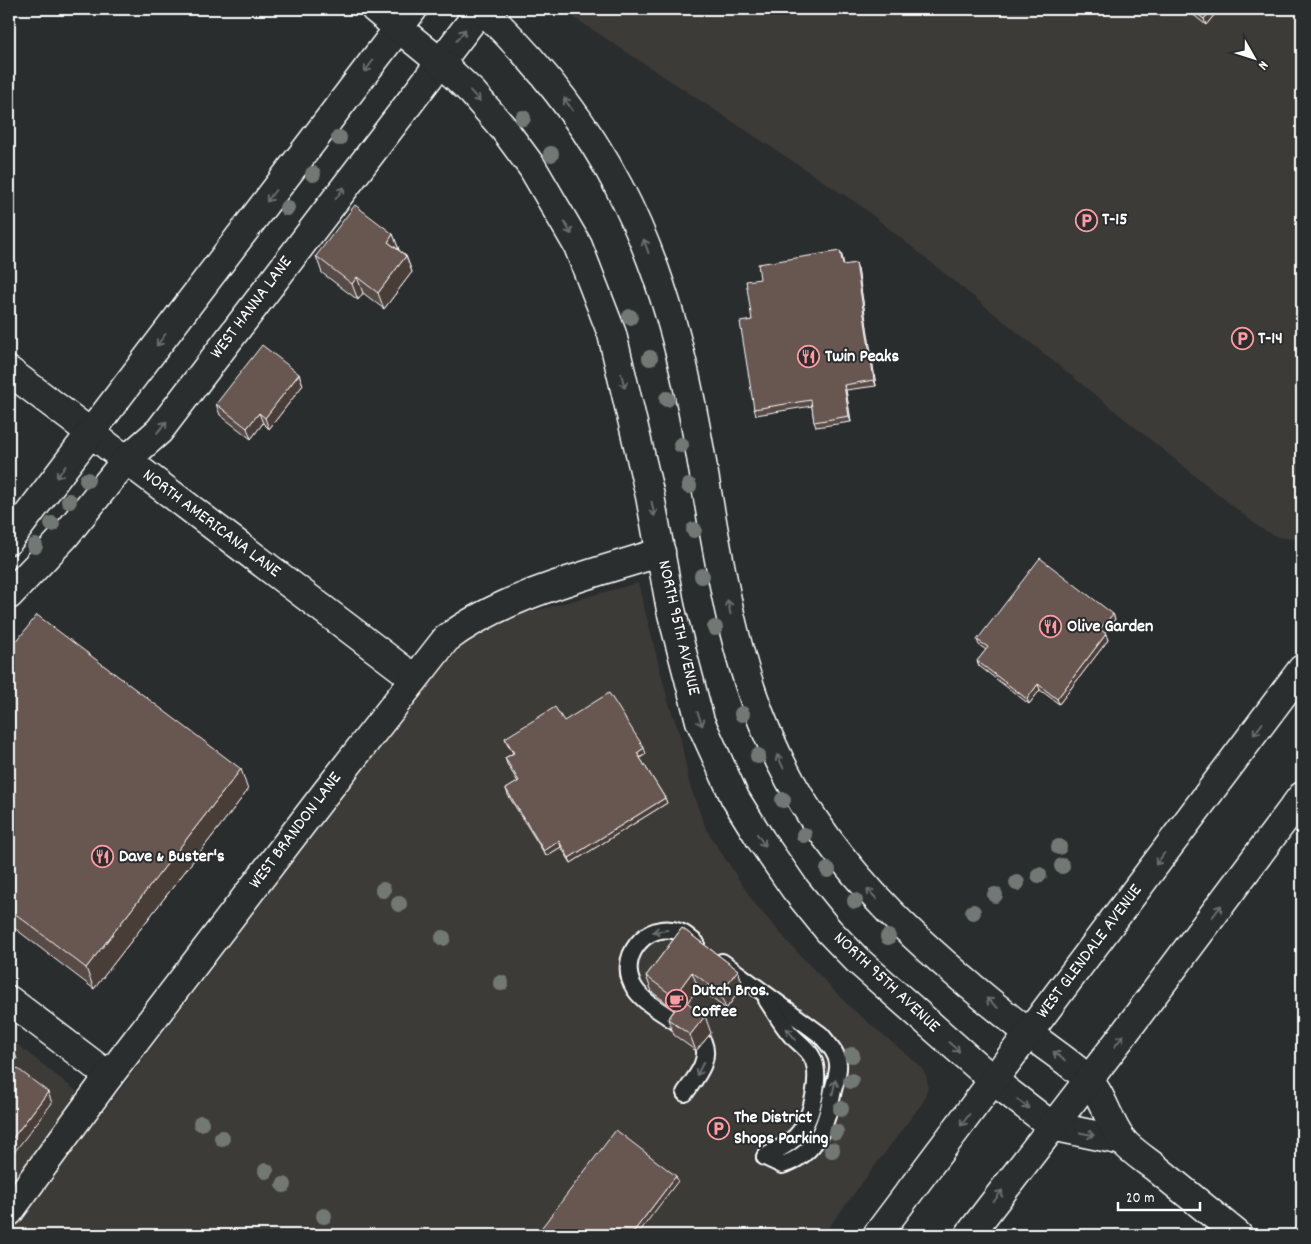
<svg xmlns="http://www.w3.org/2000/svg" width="1311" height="1244" font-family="Dekko,sans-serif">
<rect width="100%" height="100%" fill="#2a2d2e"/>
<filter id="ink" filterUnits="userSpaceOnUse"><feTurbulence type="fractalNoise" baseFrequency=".02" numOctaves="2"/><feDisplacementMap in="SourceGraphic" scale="10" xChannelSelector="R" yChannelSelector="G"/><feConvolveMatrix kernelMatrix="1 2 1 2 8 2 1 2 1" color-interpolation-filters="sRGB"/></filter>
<g filter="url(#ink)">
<g fill="#3d3a38">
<path d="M561,9H1302V540L1278,537L1260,528L861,206Z"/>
<path d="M638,583L668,701L680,735L689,783L706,829L754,903L797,952L850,1007L920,1066L926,1075L928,1086L923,1102L823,1235H9V1038L103,1112L446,657L476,632L516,616Z"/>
</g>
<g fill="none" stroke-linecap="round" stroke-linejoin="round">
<defs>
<g id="service">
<path d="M722,962L821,1035C828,1044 837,1052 838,1064C839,1072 835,1082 833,1090C827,1123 818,1154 782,1165L765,1157"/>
<path d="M681,1025C667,1015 645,1004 635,989C615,959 646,919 680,932C686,934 691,940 696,943"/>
<path d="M685,1093C695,1078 711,1061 703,1042"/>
<path d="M765,1157C776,1150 791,1144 799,1133C812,1118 822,1075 812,1057C808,1049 798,1042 791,1035C782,1025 775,1012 767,1000"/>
</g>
<g id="minor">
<path d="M9,371L414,678"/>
<path d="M9,540L413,9"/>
<path d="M9,595L65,536L126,460L159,431L481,9"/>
<path d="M9,1000L109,1076"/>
<path d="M9,1212L109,1076L327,791L446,639C505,594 591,575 661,552"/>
</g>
<g id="tertiary">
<path d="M375,9L440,62L472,92L504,129L532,167L578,246L612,334L650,496L671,610L700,721L735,798L761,840L795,889L829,931L857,960L994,1081L1052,1126L1123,1141"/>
<path d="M482,9C600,121 658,239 690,398C715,520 724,648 780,761C836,875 933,958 1031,1035C1048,1049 1068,1061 1084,1076C1103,1092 1107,1121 1122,1140C1131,1151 1146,1160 1157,1169C1184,1191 1211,1213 1238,1235"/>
</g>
<g id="secondary">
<path d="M877,1235L1302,669"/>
<path d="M969,1235L1120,1039L1302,796"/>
</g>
</defs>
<use href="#service" stroke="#fff" stroke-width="20"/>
<use href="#minor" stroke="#fff" stroke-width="31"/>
<use href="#tertiary" stroke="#fff" stroke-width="31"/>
<use href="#secondary" stroke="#fff" stroke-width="31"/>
<use href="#service" stroke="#2a2d2e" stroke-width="16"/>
<use href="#minor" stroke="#2a2d2e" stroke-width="28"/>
<use href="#tertiary" stroke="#2a2d2e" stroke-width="28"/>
<use href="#secondary" stroke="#2a2d2e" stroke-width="28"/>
</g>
<g fill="#727873">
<circle cx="523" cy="118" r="8"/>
<circle cx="339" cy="138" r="8"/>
<circle cx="551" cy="154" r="8"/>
<circle cx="313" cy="174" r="8"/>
<circle cx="287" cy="208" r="8"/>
<circle cx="630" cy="317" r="8"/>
<circle cx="650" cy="358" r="8"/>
<circle cx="667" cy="399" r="8"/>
<circle cx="681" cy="445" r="8"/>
<circle cx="87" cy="480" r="8"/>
<circle cx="689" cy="486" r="8"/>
<circle cx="69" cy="501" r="8"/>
<circle cx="52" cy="524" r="8"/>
<circle cx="694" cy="530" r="8"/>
<circle cx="35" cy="546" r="8"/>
<circle cx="702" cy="576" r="8"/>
<circle cx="715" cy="628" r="8"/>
<circle cx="742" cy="714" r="8"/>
<circle cx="758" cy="756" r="8"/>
<circle cx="783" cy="800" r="8"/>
<circle cx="804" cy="835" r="8"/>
<circle cx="1059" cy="847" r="8"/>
<circle cx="1062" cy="866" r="8"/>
<circle cx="828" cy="870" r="8"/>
<circle cx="1039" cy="875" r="8"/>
<circle cx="1017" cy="883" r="8"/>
<circle cx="383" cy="890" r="8"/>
<circle cx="995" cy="895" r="8"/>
<circle cx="855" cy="901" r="8"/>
<circle cx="399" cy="904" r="8"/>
<circle cx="973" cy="912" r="8"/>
<circle cx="888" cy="937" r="8"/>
<circle cx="443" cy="938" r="8"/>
<circle cx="501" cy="983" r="8"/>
<circle cx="852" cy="1055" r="8"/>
<circle cx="851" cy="1081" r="8"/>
<circle cx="841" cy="1109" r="8"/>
<circle cx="201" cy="1123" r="8"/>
<circle cx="836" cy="1132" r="8"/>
<circle cx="222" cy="1138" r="8"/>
<circle cx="832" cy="1150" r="8"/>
<circle cx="266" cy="1171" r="8"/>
<circle cx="284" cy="1185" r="8"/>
<circle cx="324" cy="1216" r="8"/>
</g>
<g fill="#594b46" stroke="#fff">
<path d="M1186,9H1219L1206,25Z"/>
<path d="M393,234L399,250L406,256L412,272L384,309L363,293L358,300L322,273L316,256Z"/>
<path d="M842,256L844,265L858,269L876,386L846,390L851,422L816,427L814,422L812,406L756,415L754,409L752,320L760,279Z"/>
<path d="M299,374L303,385L269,429L263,423L251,439L220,415L216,404Z"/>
<path d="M1113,614L1115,619L1104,633L1106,634L1108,640L1059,704L1040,690L1029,704L979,666L977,661L986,650L979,645L977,640Z"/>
<path d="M9,651L248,790L94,989L9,924Z"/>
<path d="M564,721L646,754L640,758L665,798L667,803L571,863L561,847L546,856L508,795L506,789L518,782L507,764L505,758L513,753L507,743L505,738Z"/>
<path d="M682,928L738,970L743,986L726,1009L698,988L687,1003L711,1033L696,1051L674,1035L668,1019L675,1009L652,992L646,976Z"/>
</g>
<g fill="#493d39" stroke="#fff">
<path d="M1213,9H1219L1206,25L1204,19Z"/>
<path d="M393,234L399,250L388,242Z"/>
<path d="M840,251L842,256L845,271L843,265Z"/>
<path d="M406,256L412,272L384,309L378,293Z"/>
<path d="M856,263L858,269L876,386L874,380Z"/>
<path d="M357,277L363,293L358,300L352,284Z"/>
<path d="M299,374L303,385L269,429L265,418Z"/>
<path d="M844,385L846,390L851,422L849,416Z"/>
<path d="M259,413L263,423L251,439L247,428Z"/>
<path d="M1113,614L1115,619L1103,635L1100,629Z"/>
<path d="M1106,634L1108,640L1059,704L1057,699Z"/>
<path d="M1038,684L1040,690L1029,704L1027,699Z"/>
<path d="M644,748L646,754L639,758L637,753Z"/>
<path d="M241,769L248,790L94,989L86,968Z"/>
<path d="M665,798L667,803L571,863L569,858Z"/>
<path d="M559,841L561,847L546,856L544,851Z"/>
<path d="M738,970L743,986L726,1009L720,993Z"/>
<path d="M692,972L698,988L683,1008L681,1002L676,994Z"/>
<path d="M705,1016L711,1033L696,1051L690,1035Z"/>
<path d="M13,1048L17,1059L9,1070V1054Z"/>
<path d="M48,1092L52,1103L9,1159V1143Z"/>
<path d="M676,1176L678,1181L637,1235H631Z"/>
</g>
<g fill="#685751" stroke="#fff">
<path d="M1191,9H1213L1204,19Z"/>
<path d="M355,205L393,234L388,242L406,256L378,293L357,277L352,284L316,256Z"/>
<path d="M840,251L843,265L856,263L874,380L844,385L849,416L814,422L811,400L754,409L740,322L752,320L746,281L760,279L758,264Z"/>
<path d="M262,345L299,374L265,418L259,413L247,428L216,404Z"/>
<path d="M1040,558L1113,614L1100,629L1106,634L1057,699L1038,684L1027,699L977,661L988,647L977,640Z"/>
<path d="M37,615L241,769L86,968L9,909V651Z"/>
<path d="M609,693L644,748L637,753L665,798L569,858L559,841L544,851L506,789L519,781L505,758L514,753L505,738L555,707L564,721Z"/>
<path d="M682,928L738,970L720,993L692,972L676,994L705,1016L690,1035L668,1019L681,1002L646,976Z"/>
<path d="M9,1045L13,1048L9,1054Z"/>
<path d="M9,1062L48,1092L9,1143Z"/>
<path d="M616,1130L676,1176L631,1235H536Z"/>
</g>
<defs><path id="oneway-shaft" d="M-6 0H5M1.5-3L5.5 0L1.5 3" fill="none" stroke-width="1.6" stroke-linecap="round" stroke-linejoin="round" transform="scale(1.25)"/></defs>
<g stroke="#6a6c6d">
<use href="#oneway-shaft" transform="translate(461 35) rotate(-52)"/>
<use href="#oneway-shaft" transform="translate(369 66) rotate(127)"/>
<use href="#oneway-shaft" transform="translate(475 96) rotate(48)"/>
<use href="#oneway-shaft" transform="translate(568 104) rotate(-125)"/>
<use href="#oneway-shaft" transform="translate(340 193) rotate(-53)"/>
<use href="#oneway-shaft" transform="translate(271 196) rotate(127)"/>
<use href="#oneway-shaft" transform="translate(568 228) rotate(61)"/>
<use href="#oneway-shaft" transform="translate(646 246) rotate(-110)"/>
<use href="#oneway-shaft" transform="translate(161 340) rotate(127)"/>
<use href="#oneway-shaft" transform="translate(623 381) rotate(76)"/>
<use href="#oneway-shaft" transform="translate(162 427) rotate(-50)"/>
<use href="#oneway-shaft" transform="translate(61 472) rotate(128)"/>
<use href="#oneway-shaft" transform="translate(653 509) rotate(79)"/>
<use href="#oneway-shaft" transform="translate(729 607) rotate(-102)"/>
<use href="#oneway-shaft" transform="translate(700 719) rotate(70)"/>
<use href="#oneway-shaft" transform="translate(1258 729) rotate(127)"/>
<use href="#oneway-shaft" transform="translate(780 761) rotate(-116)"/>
<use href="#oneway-shaft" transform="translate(761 840) rotate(57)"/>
<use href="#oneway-shaft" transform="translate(1160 859) rotate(127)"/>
<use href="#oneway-shaft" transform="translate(872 894) rotate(-133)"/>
<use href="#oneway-shaft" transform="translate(1217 911) rotate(-53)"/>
<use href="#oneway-shaft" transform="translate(660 931) rotate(173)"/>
<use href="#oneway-shaft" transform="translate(992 1003) rotate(-140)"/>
<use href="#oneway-shaft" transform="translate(791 1034) rotate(-130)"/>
<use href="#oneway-shaft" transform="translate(1119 1041) rotate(-52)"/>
<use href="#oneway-shaft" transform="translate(954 1047) rotate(41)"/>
<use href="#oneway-shaft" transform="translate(1059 1056) rotate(-143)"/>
<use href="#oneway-shaft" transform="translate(700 1069) rotate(117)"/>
<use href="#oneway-shaft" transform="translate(834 1087) rotate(-78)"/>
<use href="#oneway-shaft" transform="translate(1023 1104) rotate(38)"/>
<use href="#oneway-shaft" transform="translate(965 1120) rotate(127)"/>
<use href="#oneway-shaft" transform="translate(1087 1134) rotate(12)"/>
<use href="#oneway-shaft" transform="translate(998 1196) rotate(-53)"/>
</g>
</g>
<defs>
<symbol id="parking-ring" viewBox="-11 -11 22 22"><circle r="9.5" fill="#2a2d2e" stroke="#ff9aa2" stroke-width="1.5"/><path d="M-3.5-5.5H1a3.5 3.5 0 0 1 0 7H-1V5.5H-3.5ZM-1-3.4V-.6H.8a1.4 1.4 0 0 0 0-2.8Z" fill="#ff9aa2"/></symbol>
<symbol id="restaurant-ring" viewBox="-11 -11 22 22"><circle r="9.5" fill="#2a2d2e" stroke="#ff9aa2" stroke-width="1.5"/><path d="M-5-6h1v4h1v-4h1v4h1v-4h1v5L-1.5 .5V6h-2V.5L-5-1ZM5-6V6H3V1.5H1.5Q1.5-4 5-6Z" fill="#ff9aa2"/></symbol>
<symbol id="cafe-ring" viewBox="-11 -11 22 22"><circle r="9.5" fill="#2a2d2e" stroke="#ff9aa2" stroke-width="1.5"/><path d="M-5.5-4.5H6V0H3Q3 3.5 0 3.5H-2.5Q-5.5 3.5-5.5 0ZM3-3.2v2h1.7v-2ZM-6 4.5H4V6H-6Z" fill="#ff9aa2"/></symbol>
</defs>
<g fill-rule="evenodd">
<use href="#parking-ring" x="1074" y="208" width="25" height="25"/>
<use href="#parking-ring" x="1230" y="326" width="25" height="25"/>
<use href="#restaurant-ring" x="796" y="344" width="25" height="25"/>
<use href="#restaurant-ring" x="1038" y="614" width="25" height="25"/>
<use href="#restaurant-ring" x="90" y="844" width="25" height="25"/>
<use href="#cafe-ring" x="664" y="988" width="25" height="25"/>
<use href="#parking-ring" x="706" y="1116" width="25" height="25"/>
</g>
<g text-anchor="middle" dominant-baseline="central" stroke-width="4" stroke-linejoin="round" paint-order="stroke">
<g font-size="18" font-weight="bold" fill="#fff" stroke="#2a2d2e" text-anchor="start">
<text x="1102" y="220">T-15</text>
<text x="1258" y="339">T-14</text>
<text x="825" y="357">Twin Peaks</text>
<text x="1067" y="627">Olive Garden</text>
<text x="119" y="857">Dave &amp; Buster's</text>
<text x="692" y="991">Dutch Bros.<tspan x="692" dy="21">Coffee</tspan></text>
<text x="734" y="1118">The District<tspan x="734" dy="21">Shops Parking</tspan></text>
</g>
<g font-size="18" fill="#fff" stroke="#2a2d2e">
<text transform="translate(252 308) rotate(-53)">WEST HANNA LANE</text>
<text transform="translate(211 524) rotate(37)">NORTH AMERICANA LANE</text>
<text transform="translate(678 628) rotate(77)">NORTH 95TH AVENUE</text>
<text transform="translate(296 831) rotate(-53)">WEST BRANDON LANE</text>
<text transform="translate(1090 952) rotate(-53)">WEST GLENDALE AVENUE</text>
<text transform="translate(886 983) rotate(43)">NORTH 95TH AVENUE</text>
</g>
</g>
<rect width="1311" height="1244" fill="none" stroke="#2a2d2e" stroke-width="30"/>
<rect x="15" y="15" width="1281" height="1214" fill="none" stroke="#fff" stroke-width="2" filter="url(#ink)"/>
<g transform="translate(1254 58) rotate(129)" stroke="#2a2d2e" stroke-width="4" paint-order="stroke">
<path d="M0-4L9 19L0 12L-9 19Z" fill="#ffffff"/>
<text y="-8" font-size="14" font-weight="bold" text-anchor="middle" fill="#ffffff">N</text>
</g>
<path d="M1118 1202v8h82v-8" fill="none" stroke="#ffffff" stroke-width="2.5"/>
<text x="1126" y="1202" font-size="15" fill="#ffffff" stroke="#2a2d2e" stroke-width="4" paint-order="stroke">20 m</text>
</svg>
